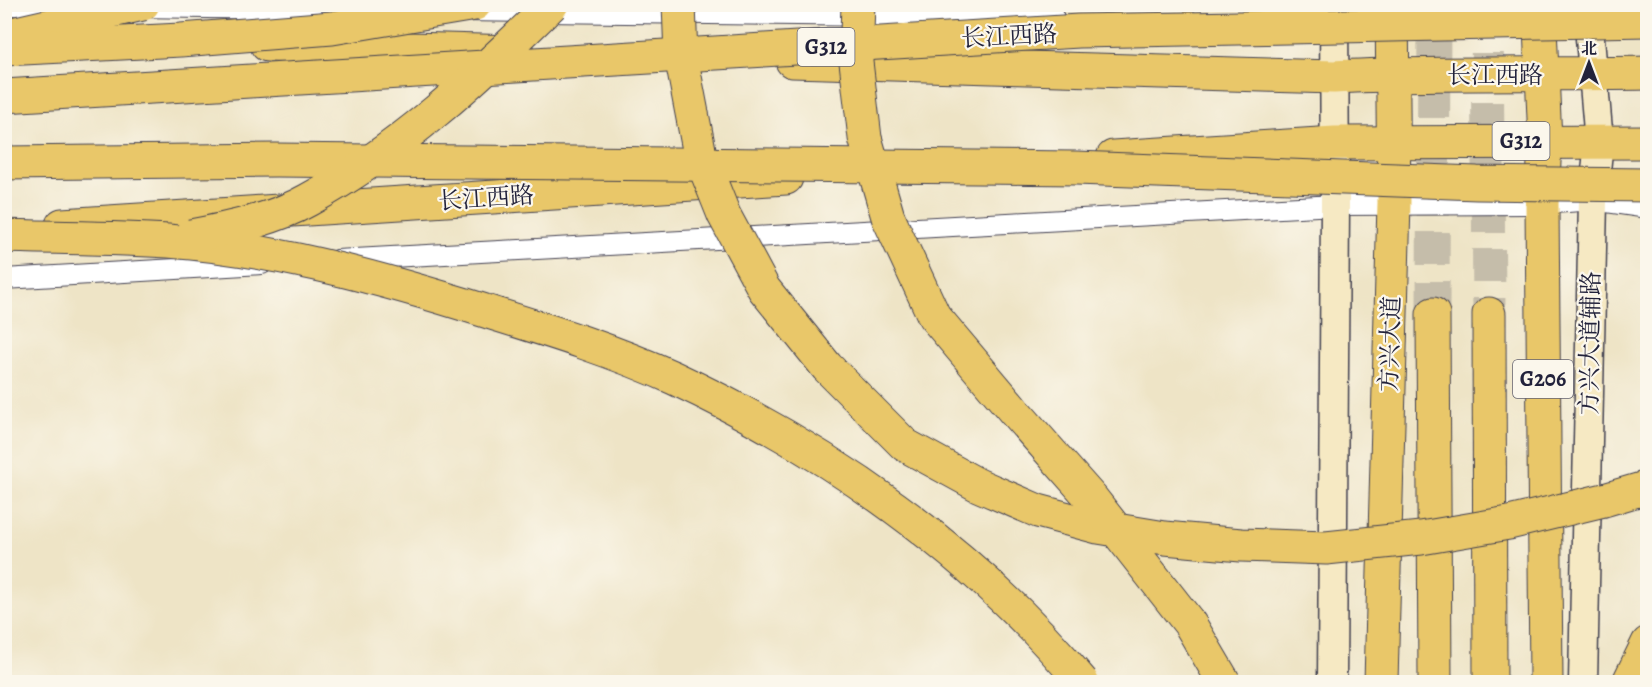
<svg xmlns="http://www.w3.org/2000/svg" width="1652" height="687" font-family="Alegreya,'Noto Serif SC',serif">
<rect width="100%" height="100%" fill="#fbf7ec"/>
<filter id="ink" filterUnits="userSpaceOnUse"><feTurbulence type="fractalNoise" baseFrequency=".0167" numOctaves="2"/><feDisplacementMap in="SourceGraphic" scale="12" xChannelSelector="R" yChannelSelector="G"/><feConvolveMatrix kernelMatrix="1 2 1 2 8 2 1 2 1" color-interpolation-filters="sRGB"/></filter>
<filter id="wash" filterUnits="userSpaceOnUse"><feTurbulence type="fractalNoise" baseFrequency=".008" numOctaves="4" result="noise"/><feDisplacementMap in="SourceGraphic" scale="24" xChannelSelector="R" yChannelSelector="G"/><feGaussianBlur stdDeviation="1.35" result="paint"/><feColorMatrix in="noise" values="0 0 0 0 0 0 0 0 0 0 0 0 0 0 0 0 0 1.4 0 .05"/><feComposite in="paint" operator="in"/></filter>
<g filter="url(#wash)">
<rect width="100%" height="100%" fill="#eee4c6"/>
</g>
<g filter="url(#ink)">
<g fill="none" stroke-linecap="round" stroke-linejoin="round">
<g stroke="#c5bdaa" stroke-width="33" stroke-dasharray="33 16" stroke-linecap="butt">
<path d="M1487,4L1489,314"/>
<path d="M1433,314L1434,4"/>
</g>
<defs>
<g id="street">
<path d="M4,5L85,6"/>
<path d="M133,7L367,10"/>
<path d="M463,11L1054,18"/>
<path d="M337,260L1335,205L1542,204L1593,200L1648,208"/>
<path d="M4,279L262,264"/>
</g>
<g id="secondary">
<path d="M1332,682L1335,205L1334,4"/>
<path d="M1583,682L1593,200L1599,142L1587,4"/>
</g>
<g id="highway">
<path d="M1539,4L1545,141L1542,204L1546,682"/>
<path d="M267,45L518,52"/>
<path d="M792,61L1334,77C1438,72 1543,75 1648,73"/>
<path d="M1113,157L1335,143L1648,142"/>
<path d="M62,225L786,178"/>
<path d="M1433,314L1435,682"/>
<path d="M1489,314L1490,682"/>
<path d="M1604,500L1648,487"/>
<path d="M1381,682L1394,203L1392,4"/>
<path d="M1629,682L1648,643"/>
</g>
</defs>
<use href="#street" stroke="#413f50" stroke-width="22"/>
<use href="#secondary" stroke="#413f50" stroke-width="31"/>
<use href="#highway" stroke="#413f50" stroke-width="35"/>
<use href="#street" stroke="#fff" stroke-width="20"/>
<use href="#secondary" stroke="#f6e9c3" stroke-width="28"/>
<use href="#highway" stroke="#e9c769" stroke-width="33"/>
<defs>
<g id="highway-bridge">
<path d="M679,4L681,56L700,155L724,215L764,289L827,367L905,445L978,485L1038,511L1098,527L1165,538L1241,545L1326,548L1421,538L1509,523L1604,500"/>
<path d="M858,4L856,62L865,138L888,217L934,316L1015,412L1092,499L1190,624L1224,682"/>
<path d="M16,33L143,4"/>
<path d="M4,49L181,40L332,28L475,4"/>
<path d="M4,96L1079,31L1648,20"/>
<path d="M4,163L276,160L1076,168L1477,183L1648,185"/>
<path d="M4,236C59,238 114,237 168,241C267,248 368,275 463,304C533,326 606,347 674,378C828,450 973,551 1082,682"/>
<path d="M191,236C230,228 273,220 308,200C400,150 478,77 552,4"/>
</g>
</defs>
<use href="#highway-bridge" stroke="#413f50" stroke-width="35" stroke-linecap="butt"/>
<use href="#highway-bridge" stroke="#e9c769" stroke-width="33"/>
</g>
</g>
<g text-anchor="middle" dominant-baseline="central" stroke-width="4.5" stroke-linejoin="round" paint-order="stroke">
<g fill="#fbf7ec" stroke="#636270" stroke-width="1.5">
<rect x="797.5" y="28" width="57" height="38" rx="4.5"/>
<rect x="1492.5" y="122" width="57" height="38" rx="4.5"/>
<rect x="1513" y="360" width="60" height="38" rx="4.5"/>
</g>
<g font-size="22" font-weight="bold" fill="#22223b">
<text x="826" y="47">G312</text>
<text x="1521" y="141">G312</text>
<text x="1543" y="379">G206</text>
</g>
<g font-size="24" fill="#22223b" stroke="#fbf7ec">
<text transform="translate(1009 36) rotate(-3)">长江西路</text>
<text x="1495" y="75">长江西路</text>
<text transform="translate(486 198) rotate(-4)">长江西路</text>
<text transform="translate(1590 343) rotate(-89)">方兴大道辅路</text>
<text transform="translate(1390 344) rotate(-88)">方兴大道</text>
</g>
</g>
<rect width="1652" height="687" fill="none" stroke="#fbf7ec" stroke-width="24"/>
<g transform="translate(1589 63)" stroke="#fbf7ec" stroke-width="4.5" paint-order="stroke">
<path d="M0-4.5L10 22L0 15L-10 22Z" fill="#22223b"/>
<text y="-9" font-size="16" font-weight="bold" text-anchor="middle" fill="#22223b">北</text>
</g>
</svg>
